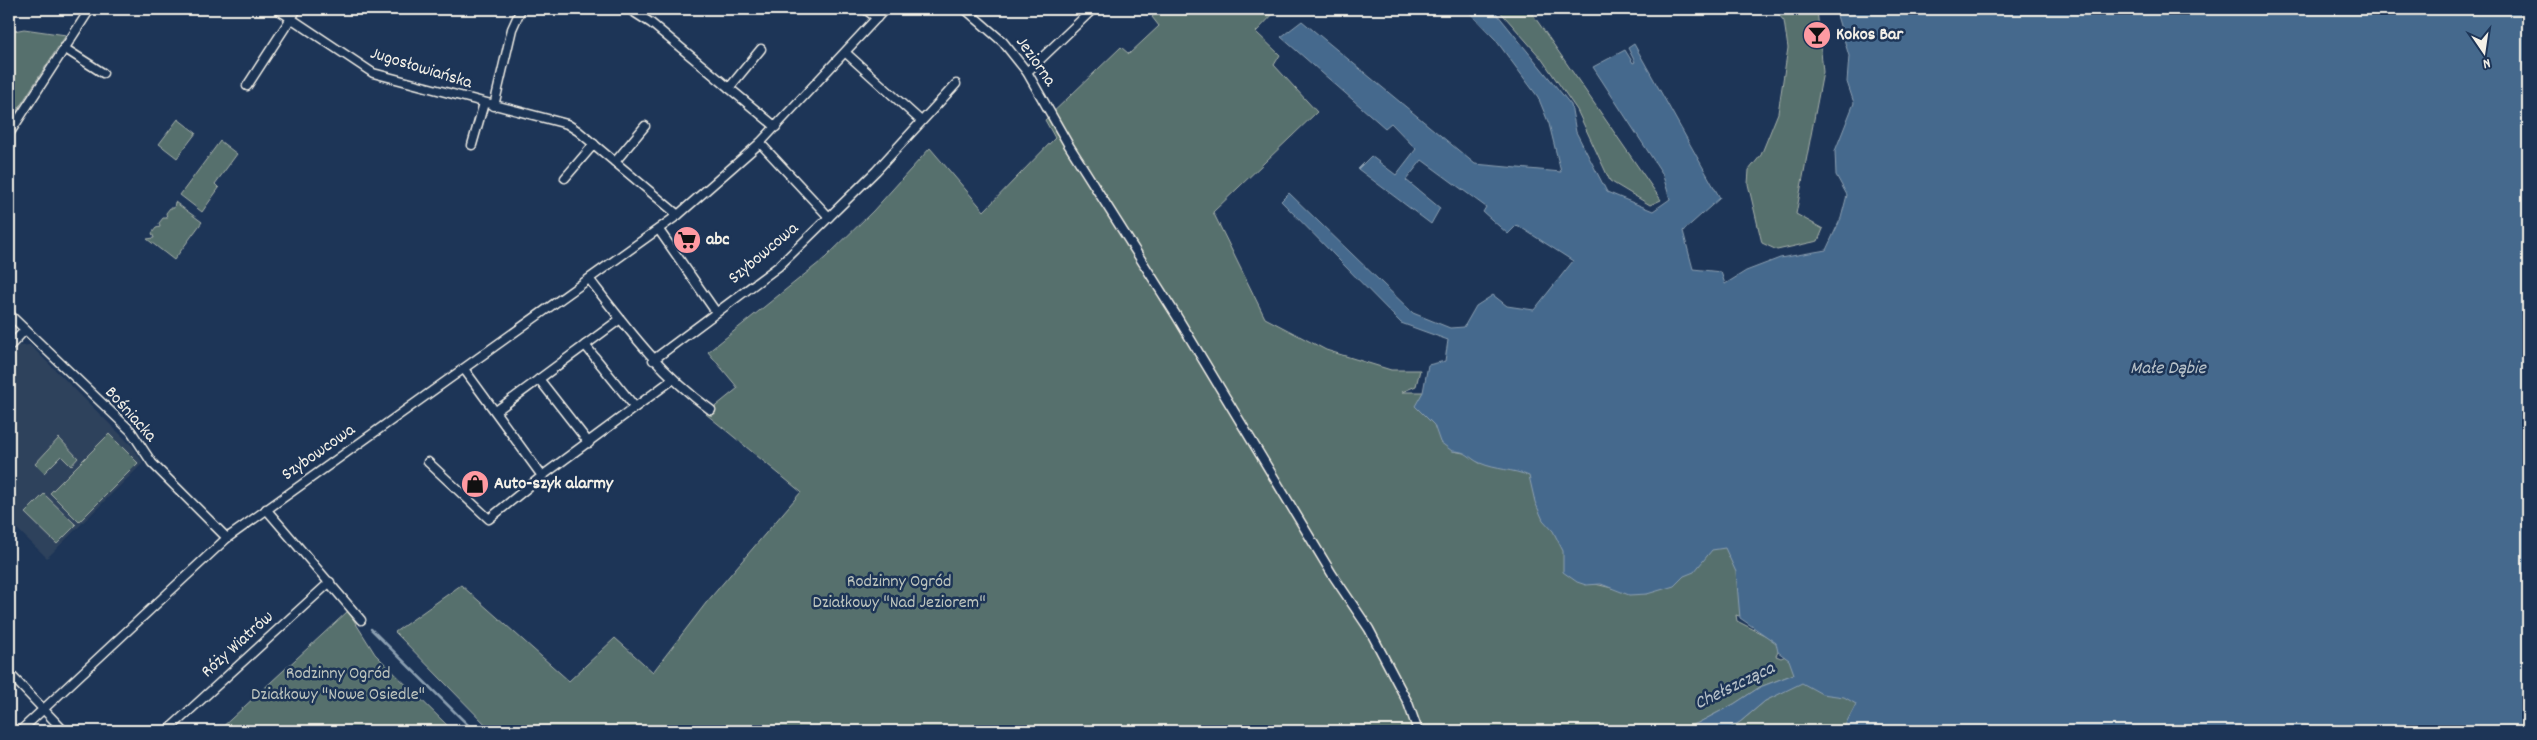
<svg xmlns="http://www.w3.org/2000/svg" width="2537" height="740" font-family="Dekko,sans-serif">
<rect width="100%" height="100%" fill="#1d3557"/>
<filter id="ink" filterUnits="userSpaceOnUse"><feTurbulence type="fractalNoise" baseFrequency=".02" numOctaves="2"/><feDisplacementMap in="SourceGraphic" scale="10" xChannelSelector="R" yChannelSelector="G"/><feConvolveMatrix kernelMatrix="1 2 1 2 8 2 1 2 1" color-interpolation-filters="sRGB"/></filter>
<g filter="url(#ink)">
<path fill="#2f425c" d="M30,345L133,447L143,463L47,558L9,521V355L18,346Z"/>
<g fill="#57706d" stroke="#a6b0aa">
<path d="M1160,9H1278L1256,32L1280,55L1274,65L1317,112L1213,212L1265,318L1326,350L1391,370H1420L1416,386L1402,392H1423L1453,451L1469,454L1479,463L1520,456L1591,583L1612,588L1733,495L1744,612L1739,616L1736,615L1737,621L1782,644L1776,656L1781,658L1797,651L1794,674L1760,687L1734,704L1696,724L1671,731H492L395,632L461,585L569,681L615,638L653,672L706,603L801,492L706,414L738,388L708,352L825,258L873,211L930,148L984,211L1055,138L1045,120L1121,47L1129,54L1159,26L1152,17Z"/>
<path d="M1498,9H1529L1661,200L1650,205L1610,181L1577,110L1541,58Z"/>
<path d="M1774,9H1817L1823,72L1796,214L1823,229L1818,241L1777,250L1762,243L1748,184L1749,170L1761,155L1778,113L1788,48L1784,21Z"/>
<path d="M24,29L66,35L9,123V32Z"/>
<path d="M178,119L196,133L177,158L159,144Z"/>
<path d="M220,141L237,154L215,184L219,188L202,212L180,195Z"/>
<path d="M175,202L202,222L174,260L147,239L154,238L152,233L156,228L160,227L159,223L163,218H167L166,213L170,208H174Z"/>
<path d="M109,434L138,463L79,522L50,493Z"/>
<path d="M59,438L78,458L71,466L61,456L44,473L35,464Z"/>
<path d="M44,494L76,525L57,544L25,513Z"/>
<path d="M348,611L375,654L453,731H218Z"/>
<path d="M1802,682L1858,684L1875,731H1725L1740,722L1765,701Z"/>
</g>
<path fill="#45698d" stroke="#8b9fb1" d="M1466,9H1493L1571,105L1576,132L1607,192L1653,211L1670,199L1662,173L1593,67L1625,50L1633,63L1635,62L1628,48L1634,44L1720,198L1683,231L1693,269L1721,272L1725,284L1746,271L1780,258L1826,250L1841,218L1847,195L1836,175L1835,151L1854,103L1847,82L1849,56L1835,9H2528V731H1842L1856,704L1844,697L1822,694L1802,683L1765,701L1740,722L1725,731H1671L1696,724L1734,704L1760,687L1794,674L1789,660L1778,652L1776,643L1740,618L1736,572L1725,548L1712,550L1694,572L1684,576L1674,586L1647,594L1629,595L1601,584L1586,585L1577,582L1563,572V551L1553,531L1543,520L1535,502L1529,476C1513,469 1496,470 1480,463C1468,458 1469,451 1452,451L1440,442L1434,425L1415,406L1423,392L1428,365L1445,361L1448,340L1401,323L1281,201L1289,193L1413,313L1450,328L1464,327L1476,306L1493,295L1507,306L1534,310L1573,261L1517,225L1508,234L1483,212L1486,207L1422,160L1406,180L1440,208L1431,224L1358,169L1371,156L1396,175L1416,149L1391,123L1385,128L1281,37L1302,21L1475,164L1561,172L1549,124L1538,97L1495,39Z"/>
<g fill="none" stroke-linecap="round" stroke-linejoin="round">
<path stroke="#8b9fb1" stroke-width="2.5" d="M371,629L474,731"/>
<defs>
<g id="street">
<path d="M277,9L373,73L567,124L578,131L678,215"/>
<path d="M629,9L651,23L776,127"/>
<path d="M865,9L877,18"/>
<path d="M965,9L1003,42L1027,72L1068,144L1176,315L1332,574L1369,629L1408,703L1418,731"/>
<path d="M64,48L103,73"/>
<path d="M846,53L921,121"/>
<path d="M1027,72L1093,9"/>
<path d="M247,86L297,9"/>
<path d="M729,88L761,49"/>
<path d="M494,106L512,29L521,9"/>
<path d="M9,134L90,9"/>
<path d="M760,143L829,217"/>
<path d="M472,145L484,103"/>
<path d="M615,162L645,126"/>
<path d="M565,178L594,144"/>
<path d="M659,230L716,312"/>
<path d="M590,280C627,328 661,374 711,410"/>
<path d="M9,314L131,431L152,463L227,538"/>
<path d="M585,345L635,407"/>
<path d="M9,347L25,330"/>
<path d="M653,360L779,266L876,171L956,84"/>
<path d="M539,379L589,443"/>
<path d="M496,411L619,320"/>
<path d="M428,462L489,519L542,476L464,369"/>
<path d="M542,476L672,380"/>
<path d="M266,509L361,620"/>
<path d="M9,673L64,731"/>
<path d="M20,731L227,538L678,215L760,143L885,9"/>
<path d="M167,731L330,582"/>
</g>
</defs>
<use href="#street" stroke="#f4f1e8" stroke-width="11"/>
<use href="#street" stroke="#1d3557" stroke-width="8"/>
</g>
</g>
<defs>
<symbol id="bar-disc" viewBox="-11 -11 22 22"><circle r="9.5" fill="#ff9aa2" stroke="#1d3557"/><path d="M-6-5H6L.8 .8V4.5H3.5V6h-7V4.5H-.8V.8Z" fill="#111"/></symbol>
<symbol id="supermarket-disc" viewBox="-11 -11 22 22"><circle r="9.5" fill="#ff9aa2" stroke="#1d3557"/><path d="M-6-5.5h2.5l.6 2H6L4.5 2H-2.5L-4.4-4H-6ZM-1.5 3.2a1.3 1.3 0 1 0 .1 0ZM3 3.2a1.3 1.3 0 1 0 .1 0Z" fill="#111"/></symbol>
<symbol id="shop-disc" viewBox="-11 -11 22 22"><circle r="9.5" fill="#ff9aa2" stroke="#1d3557"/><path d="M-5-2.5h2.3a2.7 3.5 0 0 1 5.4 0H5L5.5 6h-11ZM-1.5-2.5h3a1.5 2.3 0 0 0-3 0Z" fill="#111"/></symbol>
</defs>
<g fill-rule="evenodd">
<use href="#bar-disc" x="1801" y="19" width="32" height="32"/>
<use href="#supermarket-disc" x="671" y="224" width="32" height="32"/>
<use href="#shop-disc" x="459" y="468" width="32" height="32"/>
</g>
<g text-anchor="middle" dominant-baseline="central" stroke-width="5" stroke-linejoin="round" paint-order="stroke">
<g font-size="18" font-weight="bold" fill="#f4f1e8" stroke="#1d3557" text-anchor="start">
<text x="1836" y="35">Kokos Bar</text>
<text x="706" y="240">abc</text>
<text x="494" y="484">Auto-szyk alarmy</text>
</g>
<g font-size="18" fill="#f4f1e8" stroke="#1d3557">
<text transform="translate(1035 62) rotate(55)">Jeziorna</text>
<text transform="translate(421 69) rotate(17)">Jugosłowiańska</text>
<text transform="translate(764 254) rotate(-40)">Szybowcowa</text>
<text transform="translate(130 415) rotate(48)">Bośniacka</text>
<text transform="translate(319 453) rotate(-35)">Szybowcowa</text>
<text transform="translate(238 645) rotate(-42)">Róży Wiatrów</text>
</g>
<g font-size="18" fill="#bdc4bd" stroke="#1d3557">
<text x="899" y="582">Rodzinny Ogród<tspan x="899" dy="21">Działkowy "Nad Jeziorem"</tspan></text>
<text x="338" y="674">Rodzinny Ogród<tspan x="338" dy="21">Działkowy "Nowe Osiedle"</tspan></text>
</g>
<g font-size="19" font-style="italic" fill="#b7c1c8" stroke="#1d3557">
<text x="2168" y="369">Małe Dąbie</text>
<text transform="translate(1735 687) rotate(-26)">Chełszcząca</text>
</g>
</g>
<rect width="2537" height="740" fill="none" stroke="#1d3557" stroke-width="30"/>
<rect x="15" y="15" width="2507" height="710" fill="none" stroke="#f4f1e8" stroke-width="2" filter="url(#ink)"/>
<g transform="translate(2484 52) rotate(167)" stroke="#1d3557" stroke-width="4" paint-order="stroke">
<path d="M0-4L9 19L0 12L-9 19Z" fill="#f4f1e8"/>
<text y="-8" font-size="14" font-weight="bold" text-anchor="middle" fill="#f4f1e8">N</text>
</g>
</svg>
